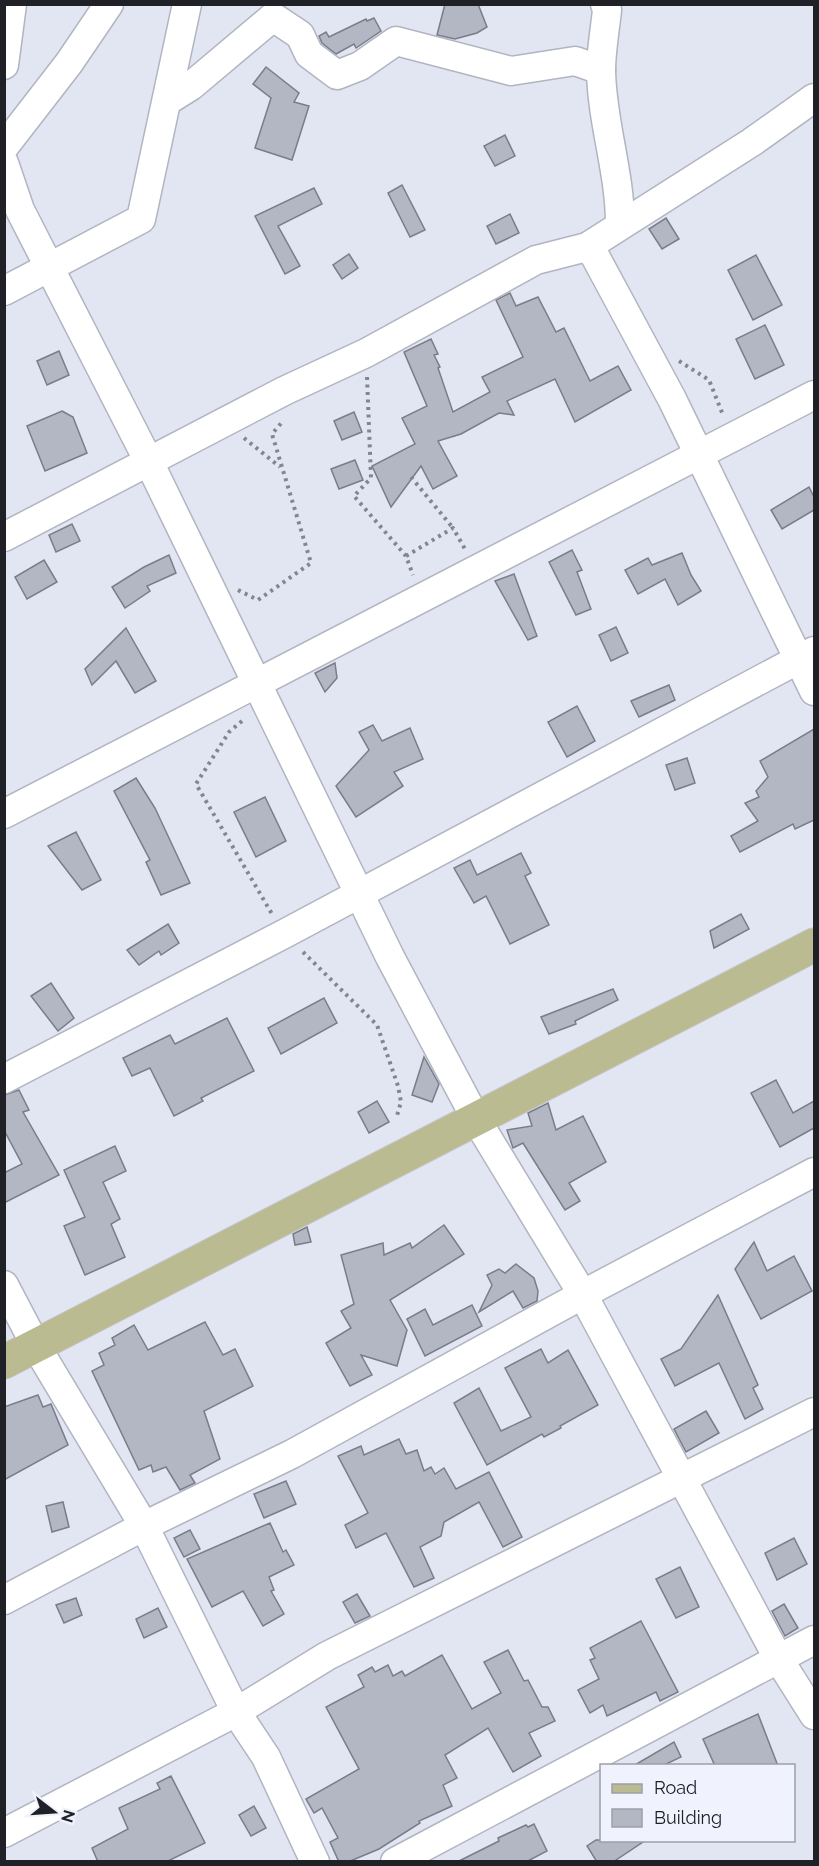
<svg xmlns="http://www.w3.org/2000/svg" width="819" height="1866" font-family="Raleway,sans-serif">
<rect width="100%" height="100%" fill="#e2e6f3"/>
<g fill="#b3b6c3" stroke="#797d88" stroke-width="1.5">
<path d="M445,4H478L487,27L477,33L455,39L437,35Z"/>
<path d="M374,18L381,31L356,48L354,44L336,54L322,43L319,36L326,32L329,37L366,19L367,21Z"/>
<path d="M266,67L299,93L294,102L309,106L292,160L255,148L271,98L253,84Z"/>
<path d="M505,135L515,156L495,166L484,146Z"/>
<path d="M402,185L425,230L410,237L388,193Z"/>
<path d="M314,188L322,204L278,226L300,266L285,274L255,216Z"/>
<path d="M510,214L519,233L496,244L487,226Z"/>
<path d="M666,218L679,239L662,249L649,229Z"/>
<path d="M349,254L358,268L342,279L333,265Z"/>
<path d="M756,255L782,305L753,320L728,270Z"/>
<path d="M510,293L516,306L538,297L556,332L564,328L590,381L618,366L631,390L575,422L555,379L507,401L514,415L499,413L461,434L438,441L457,476L433,489L421,466L391,507L372,466L415,444L402,418L427,406L404,352L431,339L438,354L434,355L440,367L438,368L453,412L490,392L482,377L523,357L496,300Z"/>
<path d="M765,325L784,365L755,379L736,339Z"/>
<path d="M59,351L69,375L47,385L37,361Z"/>
<path d="M62,411L73,417L87,453L45,471L27,426Z"/>
<path d="M354,412L362,432L342,440L334,421Z"/>
<path d="M355,460L363,480L339,489L331,469Z"/>
<path d="M809,487L814,497V510L782,529L771,510Z"/>
<path d="M72,524L80,541L56,552L49,535Z"/>
<path d="M572,550L582,570L577,572L591,609L576,615L549,562Z"/>
<path d="M682,553L691,575L701,591L678,605L665,579L638,594L625,570L648,558L652,565Z"/>
<path d="M169,555L176,573L147,586L150,591L125,608L112,587L144,567Z"/>
<path d="M44,560L57,582L27,599L15,577Z"/>
<path d="M514,574L537,636L528,640L495,581Z"/>
<path d="M616,627L628,653L611,661L599,635Z"/>
<path d="M126,628L156,681L135,693L116,661L92,685L85,669Z"/>
<path d="M335,663L337,678L325,692L315,673Z"/>
<path d="M669,685L675,700L639,717L631,701Z"/>
<path d="M577,706L595,741L567,757L548,722Z"/>
<path d="M373,725L382,741L410,728L423,759L394,772L403,786L356,817L336,786L369,750L359,732Z"/>
<path d="M814,729V820L795,829L793,824L740,852L731,836L758,821L745,803L759,797L756,791L768,777L760,761Z"/>
<path d="M687,758L695,783L675,790L666,765Z"/>
<path d="M136,778L155,808L190,883L161,895L146,862L150,860L114,791Z"/>
<path d="M265,797L286,841L256,857L234,812Z"/>
<path d="M76,832L101,880L82,890L48,846Z"/>
<path d="M521,853L531,873L525,876L549,925L510,944L486,896L474,903L454,868L470,860L477,875Z"/>
<path d="M741,914L749,929L714,948L710,931Z"/>
<path d="M168,924L179,943L161,955L159,951L139,965L127,950Z"/>
<path d="M51,983L74,1018L58,1031L31,996Z"/>
<path d="M613,989L618,1000L575,1021L576,1024L549,1034L541,1017Z"/>
<path d="M324,998L337,1023L281,1054L268,1028Z"/>
<path d="M227,1018L254,1071L201,1098L203,1101L174,1116L150,1068L132,1076L123,1058L170,1035L175,1044Z"/>
<path d="M424,1057L439,1084L432,1102L412,1095Z"/>
<path d="M776,1080L793,1113L814,1101V1128L780,1147L751,1093Z"/>
<path d="M19,1090L29,1110L23,1112L59,1175L4,1203V1173L22,1164L4,1130V1095Z"/>
<path d="M377,1101L389,1122L369,1133L358,1112Z"/>
<path d="M548,1103L556,1130L583,1116L606,1162L569,1183L580,1201L565,1210L523,1143L513,1148L507,1130L532,1126L528,1113Z"/>
<path d="M115,1146L126,1171L103,1182L120,1219L111,1224L125,1257L85,1275L64,1226L85,1217L64,1170Z"/>
<path d="M444,1225L464,1254L390,1300L407,1330L397,1366L361,1355L372,1375L350,1386L326,1343L351,1328L341,1311L354,1304L341,1255L383,1243L384,1255L410,1243L412,1248Z"/>
<path d="M307,1227L311,1242L295,1245L293,1234Z"/>
<path d="M754,1242L767,1271L794,1256L812,1291L761,1319L735,1269Z"/>
<path d="M516,1264L534,1278L538,1291L537,1301L523,1308L513,1291L479,1312L492,1285L487,1275L499,1269L505,1273Z"/>
<path d="M718,1295L758,1385L753,1388L763,1409L745,1419L719,1363L675,1386L661,1359L681,1349Z"/>
<path d="M472,1305L482,1326L425,1356L407,1319L425,1309L433,1325Z"/>
<path d="M205,1322L223,1355L235,1349L253,1386L204,1411L220,1459L190,1475L195,1483L180,1490L166,1467L153,1472L151,1465L139,1470L92,1371L104,1365L99,1353L115,1345L112,1338L134,1325L148,1350Z"/>
<path d="M541,1349L548,1363L568,1350L598,1405L560,1426L561,1428L544,1437L542,1434L487,1465L454,1403L479,1388L501,1431L531,1417L505,1368Z"/>
<path d="M38,1395L43,1407L51,1404L68,1445L4,1480V1407Z"/>
<path d="M706,1411L719,1433L686,1452L674,1429Z"/>
<path d="M399,1439L406,1454L417,1450L424,1471L431,1467L435,1474L444,1468L456,1489L489,1472L522,1537L503,1547L479,1502L444,1522L441,1536L420,1547L434,1578L414,1587L386,1533L356,1548L345,1525L368,1513L338,1456L361,1446L364,1455Z"/>
<path d="M286,1481L296,1504L264,1518L254,1494Z"/>
<path d="M63,1502L69,1527L52,1532L46,1506Z"/>
<path d="M270,1523L283,1552L286,1550L294,1565L269,1577L274,1590L271,1591L284,1614L263,1626L243,1591L212,1607L187,1559Z"/>
<path d="M190,1530L200,1549L184,1557L174,1538Z"/>
<path d="M794,1538L807,1564L777,1580L765,1553Z"/>
<path d="M680,1567L699,1607L676,1618L656,1579Z"/>
<path d="M357,1594L370,1616L355,1623L343,1602Z"/>
<path d="M76,1598L82,1615L64,1623L56,1605Z"/>
<path d="M784,1604L798,1628L785,1636L772,1611Z"/>
<path d="M158,1608L167,1627L144,1638L136,1619Z"/>
<path d="M641,1621L678,1692L660,1701L656,1692L607,1716L603,1705L590,1713L578,1690L599,1679L590,1660L595,1658L590,1648Z"/>
<path d="M508,1650L524,1681L528,1680L542,1707H548L555,1721L529,1733L541,1756L513,1772L488,1728L445,1755L457,1778L443,1785L452,1806L419,1821L420,1823L379,1849L348,1862H339L330,1842L338,1838L322,1808L314,1813L306,1799L359,1769L326,1707L364,1687L358,1675L372,1667L375,1672L388,1665L393,1676L402,1671L405,1676L442,1655L472,1709L501,1693L484,1662Z"/>
<path d="M758,1714L778,1766H715L703,1739Z"/>
<path d="M674,1742L681,1757L662,1766H633Z"/>
<path d="M171,1776L205,1843L166,1862H98L92,1848L128,1829L119,1808L160,1789L157,1783Z"/>
<path d="M254,1806L266,1828L251,1836L239,1815Z"/>
<path d="M534,1824L547,1851L526,1862H457L499,1841L498,1838L526,1825L528,1827Z"/>
<path d="M596,1840H646L613,1862H597L587,1846Z"/>
</g>
<g fill="none" stroke-linecap="round" stroke-linejoin="round">
<defs>
<g id="minor">
<path d="M605,4L607,10C605,30 601,51 601,71C602,123 620,172 620,224"/>
<path d="M4,65L12,4"/>
<path d="M167,101L191,86L273,17L300,35L309,54L337,75L360,66L396,41L511,71L575,61L601,70"/>
<path d="M4,147L69,63L109,4"/>
<path d="M4,163L20,210L149,462L390,957L476,1119L583,1295L778,1658L814,1715"/>
<path d="M587,247L752,142L814,98"/>
<path d="M4,291L141,219L187,4"/>
<path d="M4,537L284,391L366,353L536,260L587,247L595,256L672,399L814,691"/>
<path d="M4,814L814,395"/>
<path d="M4,1079L284,934L814,651"/>
<path d="M4,1285L36,1346L144,1526L236,1712L266,1757L315,1862"/>
<path d="M4,1600L144,1526L292,1454L591,1290L814,1172"/>
<path d="M4,1833L236,1712L327,1656L814,1412"/>
<path d="M395,1862L814,1640"/>
</g>
<path id="major" d="M4,1362L814,945"/>
</defs>
<use href="#minor" stroke="#b1b5c1" stroke-width="31"/>
<use href="#major" stroke="#c5c5c7" stroke-width="35"/>
<g stroke="#83868f" stroke-width="4" stroke-dasharray="3 4.5" stroke-linecap="butt">
<path d="M679,361L709,380L723,415"/>
<path d="M367,377L371,478L354,496L406,556L413,575"/>
<path d="M244,438L280,467"/>
<path d="M411,477L453,528"/>
<path d="M406,556L453,528L465,549"/>
<path d="M238,590L258,600L311,563L272,434L283,421"/>
<path d="M242,721L229,732L196,784L272,914"/>
<path d="M303,952L377,1025L398,1086L401,1102L396,1119"/>
</g>
<use href="#minor" stroke="#fff" stroke-width="28"/>
<use href="#major" stroke="#bbbb91" stroke-width="33"/>
</g>
<rect width="819" height="1866" fill="none" stroke="#202126" stroke-width="12"/>
<rect x="600" y="1764" width="195" height="78" fill="#f0f3fe" stroke="#9d9fa8" stroke-width="1.5"/>
<rect x="612" y="1784" width="30" height="9" fill="#bbbb91" stroke="#9d9fa8" stroke-width="1.5"/>
<text x="654" y="1794" font-size="18" fill="#202126">Road</text>
<rect x="612" y="1809" width="30" height="18" fill="#b3b6c3" stroke="#9d9fa8" stroke-width="1.5"/>
<text x="654" y="1824" font-size="18" fill="#202126">Building</text>
<g transform="translate(54 1812) rotate(107)" stroke="#f0f3fe" stroke-width="4.5" paint-order="stroke">
<path d="M0-4.5L10 22L0 15L-10 22Z" fill="#202126"/>
<text y="-9" font-size="16" font-weight="bold" text-anchor="middle" fill="#202126">N</text>
</g>
</svg>
